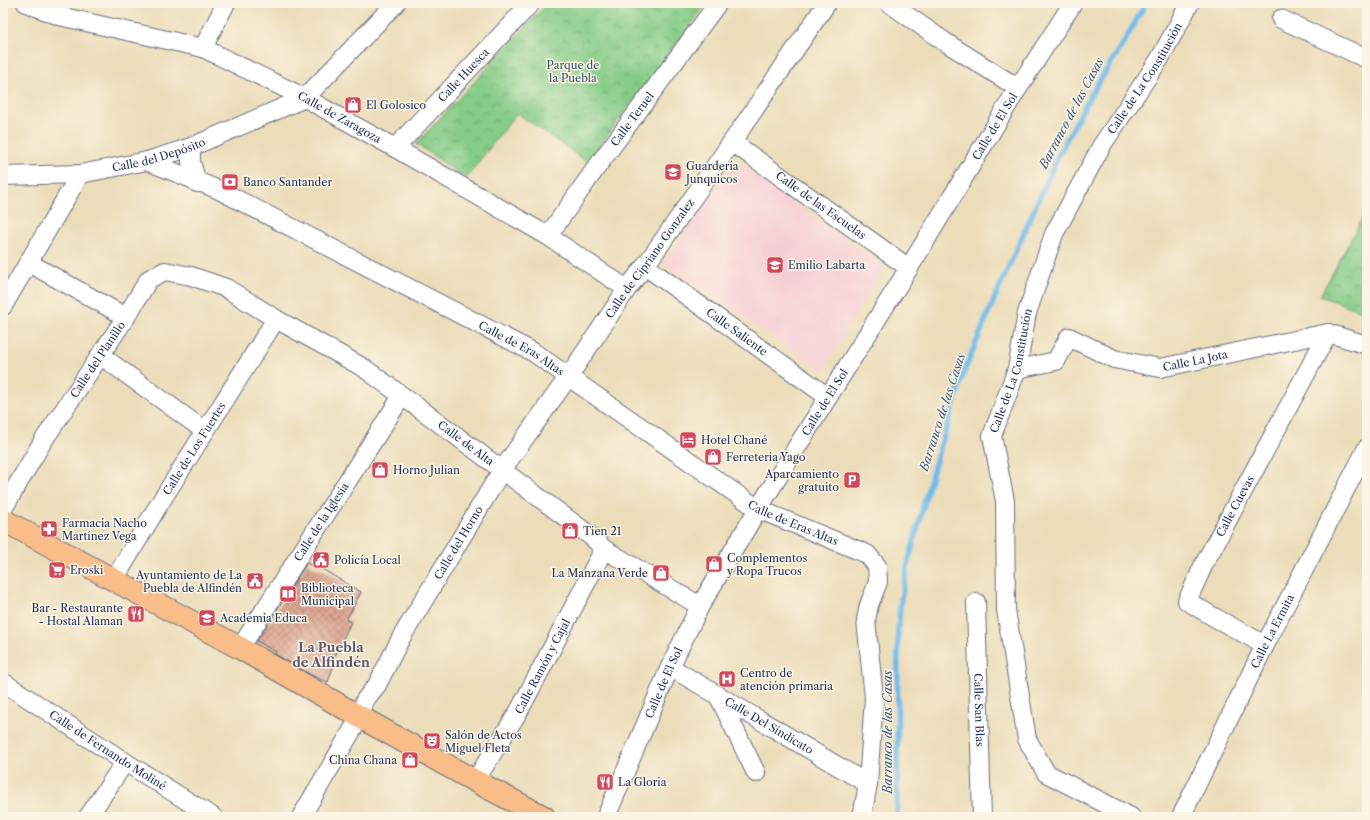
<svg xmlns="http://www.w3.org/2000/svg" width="1370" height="820" font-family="'Libre Caslon Text',serif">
<defs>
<pattern id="park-crowns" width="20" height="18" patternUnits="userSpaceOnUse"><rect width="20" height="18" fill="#84cc87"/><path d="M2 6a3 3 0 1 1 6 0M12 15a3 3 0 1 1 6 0" fill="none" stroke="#6ba672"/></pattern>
<pattern id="building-cross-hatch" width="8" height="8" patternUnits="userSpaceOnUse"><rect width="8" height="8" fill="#dea792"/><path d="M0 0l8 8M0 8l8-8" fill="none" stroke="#b3887a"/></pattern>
</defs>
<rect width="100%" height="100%" fill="#fcf5e5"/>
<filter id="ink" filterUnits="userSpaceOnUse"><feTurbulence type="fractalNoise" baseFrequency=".025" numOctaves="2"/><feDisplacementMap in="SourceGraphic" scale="8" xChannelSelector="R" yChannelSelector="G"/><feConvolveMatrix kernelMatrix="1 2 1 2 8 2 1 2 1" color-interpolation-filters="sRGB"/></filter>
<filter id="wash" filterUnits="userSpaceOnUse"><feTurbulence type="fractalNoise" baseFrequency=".012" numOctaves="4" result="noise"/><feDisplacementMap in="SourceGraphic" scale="16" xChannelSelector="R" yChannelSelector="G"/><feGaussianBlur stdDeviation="0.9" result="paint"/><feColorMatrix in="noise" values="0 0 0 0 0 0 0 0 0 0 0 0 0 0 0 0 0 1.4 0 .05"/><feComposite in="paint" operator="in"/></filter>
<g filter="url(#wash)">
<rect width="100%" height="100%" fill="#ebddba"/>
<path fill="#f6cfd6" d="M734,160L885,267L823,371L664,263Z"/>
<g fill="url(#park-crowns)" stroke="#507e72">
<path d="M548,3H707L587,162L517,113L466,178L416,144Z"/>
<path d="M1367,210V313L1320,296Z"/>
</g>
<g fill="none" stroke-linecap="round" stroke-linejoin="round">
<path stroke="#72bceb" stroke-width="5.5" d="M897,817L898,629L901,599L909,559L934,467L964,372L993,302L1058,156L1090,96L1123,44L1146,3"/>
</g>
<g id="blocks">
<path fill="url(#building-cross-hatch)" d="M307,563L315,568L322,569L361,592L346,620L351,622L333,660L335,661L328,682L313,676L275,654L276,652L257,641Z"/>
</g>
</g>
<g filter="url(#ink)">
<use href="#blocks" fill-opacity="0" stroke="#646c7e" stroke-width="1"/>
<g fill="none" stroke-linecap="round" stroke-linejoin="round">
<defs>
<g id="minor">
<path id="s1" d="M26,3L59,16L203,48L305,98L395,148L548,236L627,289"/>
<path d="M889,3L945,42L1018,88"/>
<path d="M1281,19L1367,59"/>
<path d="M203,48L226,3"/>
<path id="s2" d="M732,142L909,268"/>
<path d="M191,147V162L197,183"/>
<path id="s3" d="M395,148L531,3"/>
<path id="s4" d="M147,161L219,190L533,352L758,509L867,554L877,566L878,582L869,605L866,620L874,698L868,784L862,817"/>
<path id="s5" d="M3,176L80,174L147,161L191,147L305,98L396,3"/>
<path id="s6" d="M548,236L596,168L718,3"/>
<path d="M29,263L126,317"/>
<path id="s7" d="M645,266L828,397"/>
<path d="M3,306L80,174"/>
<path d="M100,355L205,431"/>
<path id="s8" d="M1017,369L1056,361L1069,337L1114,359L1160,368L1328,333L1367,345"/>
<path id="s9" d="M3,509L43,441L126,317L149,279L165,271L191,276L226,288L276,319L364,368L431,417L592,537L604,549L700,606"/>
<path id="s10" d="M114,580L158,506L276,319"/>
<path id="s11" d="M976,602L982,817"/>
<path id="s12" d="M1265,645L1212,616L1187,601L1204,564L1328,333"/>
<path id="s13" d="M240,648L402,396"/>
<path id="s14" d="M670,667L868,784"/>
<path id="s15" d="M3,682L125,762L213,817"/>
<path d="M718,695L756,773"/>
<path id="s16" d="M475,781L519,711L604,549"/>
<path d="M88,817L125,762"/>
<path id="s17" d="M301,817L360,717L365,700L377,685L401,638L502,470L569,376L627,289L645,266L732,142L827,3"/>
<path id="s18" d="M606,817L670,667L700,606L758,509L909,268L1018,88L1073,3"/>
<path id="s19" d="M1131,817L1046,773L1027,739L1006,610L1005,501L992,436L1017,369L1027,313L1054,234L1102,145L1159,60L1190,3"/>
<path id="s20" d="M1181,817L1265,645L1367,448"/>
</g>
<path id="highway" d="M3,520L240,648L360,717L475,781L544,817"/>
</defs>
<use href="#minor" stroke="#646c7e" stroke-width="20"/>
<use href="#highway" stroke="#646c7e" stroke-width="24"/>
<use href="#minor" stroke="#fff" stroke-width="18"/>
<use href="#highway" stroke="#f8bd89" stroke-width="22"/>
</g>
</g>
<defs>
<symbol id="shop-square" viewBox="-11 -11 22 22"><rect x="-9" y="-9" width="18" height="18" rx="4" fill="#d1495b" stroke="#fcf5e5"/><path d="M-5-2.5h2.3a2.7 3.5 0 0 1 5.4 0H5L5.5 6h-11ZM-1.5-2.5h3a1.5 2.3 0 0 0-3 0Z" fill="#fff"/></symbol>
<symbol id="school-square" viewBox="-11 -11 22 22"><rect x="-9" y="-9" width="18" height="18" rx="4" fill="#d1495b" stroke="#fcf5e5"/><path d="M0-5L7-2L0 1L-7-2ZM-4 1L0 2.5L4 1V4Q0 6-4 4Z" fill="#fff"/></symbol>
<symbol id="bank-square" viewBox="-11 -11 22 22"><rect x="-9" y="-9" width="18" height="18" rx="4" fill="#d1495b" stroke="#fcf5e5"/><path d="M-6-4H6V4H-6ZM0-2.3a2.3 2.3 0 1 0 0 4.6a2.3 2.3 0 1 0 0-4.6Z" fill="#fff"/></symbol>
<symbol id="hotel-square" viewBox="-11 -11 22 22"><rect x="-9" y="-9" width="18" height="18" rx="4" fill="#d1495b" stroke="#fcf5e5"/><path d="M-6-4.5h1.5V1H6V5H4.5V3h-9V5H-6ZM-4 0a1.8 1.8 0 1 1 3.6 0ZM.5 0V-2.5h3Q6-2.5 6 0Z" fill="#fff"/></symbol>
<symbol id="parking-square" viewBox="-11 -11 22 22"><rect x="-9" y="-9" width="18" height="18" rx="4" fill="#d1495b" stroke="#fcf5e5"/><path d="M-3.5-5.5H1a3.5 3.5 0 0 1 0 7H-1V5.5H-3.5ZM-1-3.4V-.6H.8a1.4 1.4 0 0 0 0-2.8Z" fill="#fff"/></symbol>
<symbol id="pharmacy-square" viewBox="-11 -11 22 22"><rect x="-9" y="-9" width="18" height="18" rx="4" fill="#d1495b" stroke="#fcf5e5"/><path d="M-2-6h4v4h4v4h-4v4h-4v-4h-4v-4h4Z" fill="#fff"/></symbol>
<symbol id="civic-square" viewBox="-11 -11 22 22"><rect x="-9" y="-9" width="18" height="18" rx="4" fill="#d1495b" stroke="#fcf5e5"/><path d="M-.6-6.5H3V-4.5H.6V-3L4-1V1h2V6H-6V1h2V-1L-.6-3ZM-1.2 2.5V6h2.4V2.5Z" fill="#fff"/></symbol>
<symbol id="supermarket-square" viewBox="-11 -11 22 22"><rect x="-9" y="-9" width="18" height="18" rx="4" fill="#d1495b" stroke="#fcf5e5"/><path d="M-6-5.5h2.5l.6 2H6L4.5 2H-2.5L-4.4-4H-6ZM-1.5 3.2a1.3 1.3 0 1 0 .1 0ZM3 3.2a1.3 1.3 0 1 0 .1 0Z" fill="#fff"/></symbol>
<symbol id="library-square" viewBox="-11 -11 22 22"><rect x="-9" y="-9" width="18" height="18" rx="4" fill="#d1495b" stroke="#fcf5e5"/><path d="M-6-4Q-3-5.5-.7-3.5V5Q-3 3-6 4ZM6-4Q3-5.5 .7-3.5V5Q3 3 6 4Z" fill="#fff"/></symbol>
<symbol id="restaurant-square" viewBox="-11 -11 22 22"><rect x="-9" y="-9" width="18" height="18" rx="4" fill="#d1495b" stroke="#fcf5e5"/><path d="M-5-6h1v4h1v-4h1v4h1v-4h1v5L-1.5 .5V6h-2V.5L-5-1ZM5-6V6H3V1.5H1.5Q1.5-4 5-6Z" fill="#fff"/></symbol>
<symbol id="hospital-square" viewBox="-11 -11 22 22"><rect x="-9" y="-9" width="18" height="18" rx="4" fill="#d1495b" stroke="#fcf5e5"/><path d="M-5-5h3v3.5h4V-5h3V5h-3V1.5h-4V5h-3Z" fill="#fff"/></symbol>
<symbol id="theatre-square" viewBox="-11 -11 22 22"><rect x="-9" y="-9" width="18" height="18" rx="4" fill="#d1495b" stroke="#fcf5e5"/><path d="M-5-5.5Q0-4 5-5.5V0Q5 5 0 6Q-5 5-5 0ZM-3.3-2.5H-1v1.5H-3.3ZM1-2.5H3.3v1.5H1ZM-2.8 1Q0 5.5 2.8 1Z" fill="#fff"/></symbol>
</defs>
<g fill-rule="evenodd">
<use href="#shop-square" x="343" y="95" width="20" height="20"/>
<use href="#school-square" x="663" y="162" width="20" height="20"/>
<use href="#bank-square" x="220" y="172" width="20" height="20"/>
<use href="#school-square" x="765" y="255" width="20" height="20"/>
<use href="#hotel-square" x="678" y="430" width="20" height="20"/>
<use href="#shop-square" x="703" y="447" width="20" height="20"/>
<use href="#shop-square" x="370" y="460" width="20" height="20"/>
<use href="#parking-square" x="842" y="470" width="20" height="20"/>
<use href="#pharmacy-square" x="39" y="519" width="20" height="20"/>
<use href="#shop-square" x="560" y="521" width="20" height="20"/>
<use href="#civic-square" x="311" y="550" width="20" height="20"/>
<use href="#shop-square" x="704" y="554" width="20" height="20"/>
<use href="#supermarket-square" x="47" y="560" width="20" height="20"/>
<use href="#shop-square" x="651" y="563" width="20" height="20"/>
<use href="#civic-square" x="245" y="571" width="20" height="20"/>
<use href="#library-square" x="278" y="584" width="20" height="20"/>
<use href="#restaurant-square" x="126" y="604" width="20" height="20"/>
<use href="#school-square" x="197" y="608" width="20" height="20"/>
<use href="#hospital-square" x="717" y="669" width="20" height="20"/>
<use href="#theatre-square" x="422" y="731" width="20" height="20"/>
<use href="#shop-square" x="400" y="750" width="20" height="20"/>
<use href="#restaurant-square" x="595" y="772" width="20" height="20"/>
</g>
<g text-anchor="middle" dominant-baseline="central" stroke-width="3" stroke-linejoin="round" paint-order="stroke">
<g font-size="11" fill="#355668" stroke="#fcf5e5">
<text x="573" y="65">Parque de<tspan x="573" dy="13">la Puebla</tspan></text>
</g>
<g font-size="11" fill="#1b2f5e" stroke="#fcf5e5">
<text stroke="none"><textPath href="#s3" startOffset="100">Calle Huesca</textPath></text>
<text stroke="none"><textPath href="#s19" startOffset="833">Calle de La Constitución</textPath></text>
<text stroke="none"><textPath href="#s1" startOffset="336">Calle de Zaragoza</textPath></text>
<text stroke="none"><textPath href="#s6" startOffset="144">Calle Teruel</textPath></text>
<text stroke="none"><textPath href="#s18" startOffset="794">Calle de El Sol</textPath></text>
<text stroke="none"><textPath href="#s5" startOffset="158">Calle del Depósito</textPath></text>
<text stroke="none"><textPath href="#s2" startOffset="109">Calle de las Escuelas</textPath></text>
<text stroke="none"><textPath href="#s17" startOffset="660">Calle de Cipriano Gonzalez</textPath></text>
<text stroke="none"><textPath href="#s7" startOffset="113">Calle Saliente</textPath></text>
<text stroke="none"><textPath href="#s4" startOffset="419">Calle de Eras Altas</textPath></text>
<text stroke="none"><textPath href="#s9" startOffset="177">Calle del Planillo</textPath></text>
<text stroke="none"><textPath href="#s8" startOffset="200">Calle La Jota</textPath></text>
<text stroke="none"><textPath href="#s19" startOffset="509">Calle de La Constitución</textPath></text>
<text stroke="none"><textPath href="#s18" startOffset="470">Calle de El Sol</textPath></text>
<text stroke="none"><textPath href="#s9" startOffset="640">Calle de Alta</textPath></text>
<text stroke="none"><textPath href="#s10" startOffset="154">Calle de Los Fuertes</textPath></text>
<text stroke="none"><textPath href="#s12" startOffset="196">Calle Cuevas</textPath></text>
<text stroke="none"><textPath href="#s13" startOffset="150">Calle de la Iglesia</textPath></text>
<text stroke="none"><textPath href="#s4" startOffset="743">Calle de Eras Altas</textPath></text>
<text stroke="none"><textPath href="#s17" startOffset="317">Calle del Horno</textPath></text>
<text stroke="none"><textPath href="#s20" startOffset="207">Calle La Ermita</textPath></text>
<text stroke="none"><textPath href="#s16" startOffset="133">Calle Ramón y Cajal</textPath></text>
<text stroke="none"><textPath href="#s18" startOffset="146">Calle de El Sol</textPath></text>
<text stroke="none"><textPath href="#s11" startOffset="108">Calle San Blas</textPath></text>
<text stroke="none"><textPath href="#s14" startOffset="115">Calle Del Sindicato</textPath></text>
<text stroke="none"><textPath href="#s15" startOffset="125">Calle de Fernando Moliné</textPath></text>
</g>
<g font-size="11" fill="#1b2f5e" stroke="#fcf5e5" text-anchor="start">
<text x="366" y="105">El Golosico</text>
<text x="686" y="166">Guardería<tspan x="686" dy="13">Junquicos</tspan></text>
<text x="243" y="182">Banco Santander</text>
<text x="788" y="265">Emilio Labarta</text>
<text x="701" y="440">Hotel Chané</text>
<text x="726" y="457">Ferreteria Yago</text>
<text x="393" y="470">Horno Julian</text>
<text x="839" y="474" text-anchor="end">Aparcamiento<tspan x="839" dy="13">gratuito</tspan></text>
<text x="62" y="523">Farmacia Nacho<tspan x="62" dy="13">Martínez Vega</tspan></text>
<text x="583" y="531">Tien 21</text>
<text x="727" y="558">Complementos<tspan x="727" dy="13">y Ropa Trucos</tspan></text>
<text x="334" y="560">Policía Local</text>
<text x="70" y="570">Eroski</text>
<text x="648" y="573" text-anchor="end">La Manzana Verde</text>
<text x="242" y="575" text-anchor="end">Ayuntamiento de La<tspan x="242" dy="13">Puebla de Alfindén</tspan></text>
<text x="301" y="588">Biblioteca<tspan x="301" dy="13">Municipal</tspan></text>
<text x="123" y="608" text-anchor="end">Bar - Restaurante<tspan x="123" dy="13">- Hostal Alaman</tspan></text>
<text x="220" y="618">Academia Educa</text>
<text x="740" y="673">Centro de<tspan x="740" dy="13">atención primaria</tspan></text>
<text x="445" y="735">Salón de Actos<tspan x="445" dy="13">Miguel Fleta</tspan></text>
<text x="397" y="760" text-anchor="end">China Chana</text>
<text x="618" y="782">La Gloria</text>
</g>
<g font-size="12" font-style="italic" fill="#355988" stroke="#fcf5e5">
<text transform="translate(1071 113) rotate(-62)">Barranco de las Casas</text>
<text transform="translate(942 412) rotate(-72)">Barranco de las Casas</text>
<text transform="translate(887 732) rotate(-90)">Barranco de las Casas</text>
</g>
<g font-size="13" font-weight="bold" fill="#5f5970" stroke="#fcf5e5">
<text x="331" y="647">La Puebla<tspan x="331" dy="15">de Alfindén</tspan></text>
</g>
</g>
<rect width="1370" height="820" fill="none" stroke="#fcf5e5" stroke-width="16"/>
</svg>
